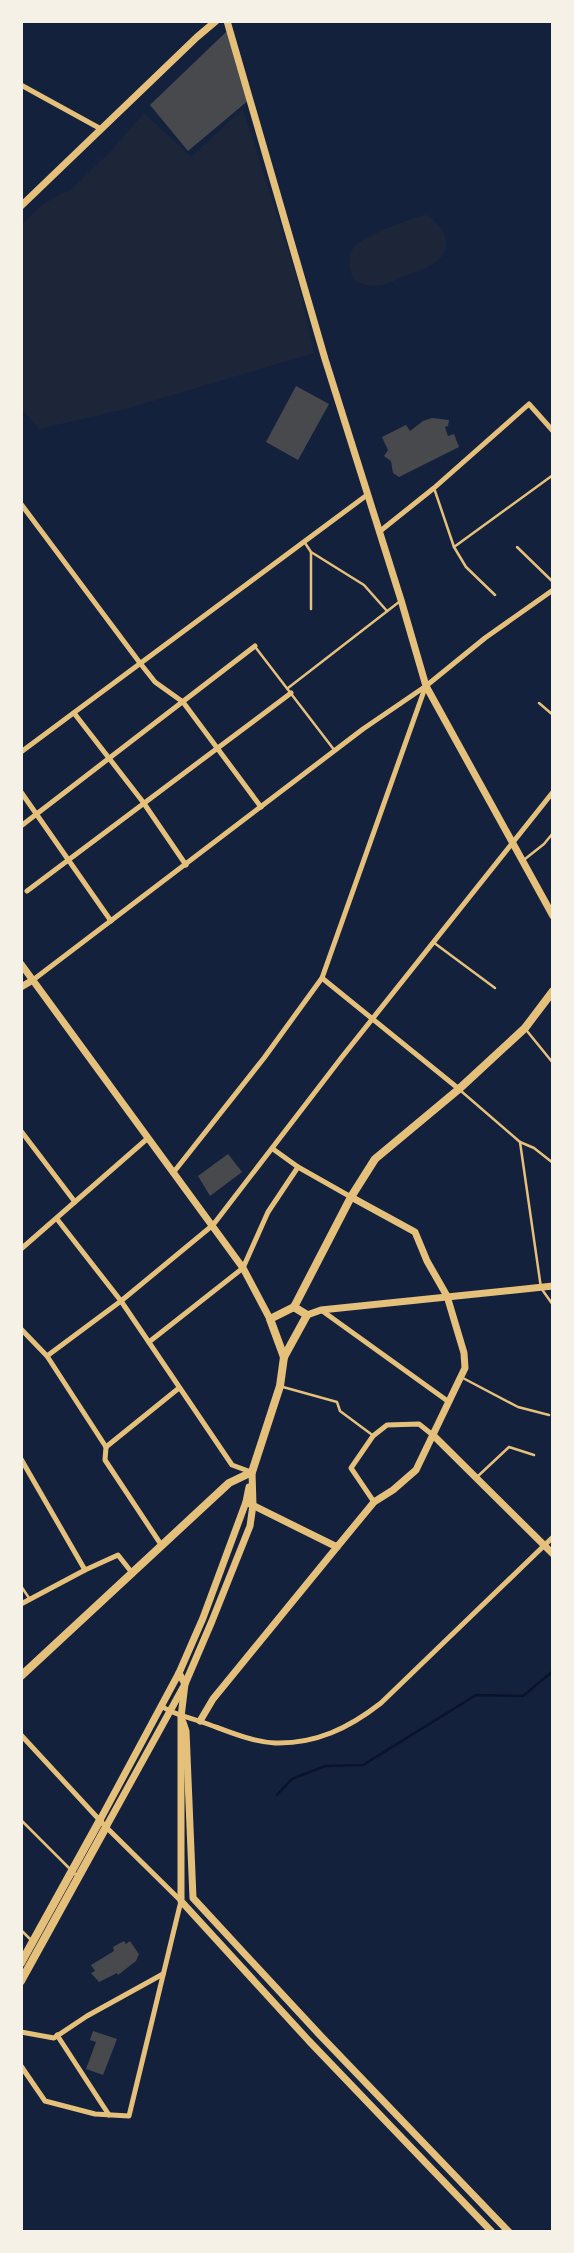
<svg xmlns="http://www.w3.org/2000/svg" width="574" height="2253" font-family="Lato,sans-serif">
<rect width="100%" height="100%" fill="#14213d"/>
<g fill="#1d2539">
<path d="M243,109L297,278L314,353L129,408L39,429L21,408V226L43,204L74,187L112,150L144,113L191,157Z"/>
<path d="M427,215C440,224 454,241 441,257C434,267 418,271 407,275C397,279 386,286 375,286C367,286 361,283 354,280C349,270 347,257 354,247C362,237 413,217 427,215Z"/>
</g>
<g fill="none" stroke-linecap="round" stroke-linejoin="round">
<path stroke="#0b132b" stroke-width="2.5" d="M277,1795L292,1779L325,1766L363,1765L476,1695L523,1696L553,1671"/>
</g>
<g fill="#48494c">
<path d="M227,31L250,99L188,151L150,105Z"/>
<path d="M296,386L329,404L298,460L266,442Z"/>
<path d="M432,418L449,420L448,426L445,427L448,436L454,434L459,447L399,477L393,473L391,461L384,456L388,450L382,437L406,425L410,431L423,421Z"/>
<path d="M228,1154L242,1172L210,1196L198,1176Z"/>
<path d="M124,1941L126,1944L130,1941L136,1950L139,1954L136,1961L118,1975L117,1973L99,1982L91,1973L95,1971L91,1965L114,1951L113,1947Z"/>
<path d="M93,2031L117,2039L103,2075L86,2069L96,2042L90,2040Z"/>
</g>
<g fill="none" stroke-linecap="round" stroke-linejoin="round">
<g stroke="#e5c07b" stroke-width="2.5">
<path d="M434,488L454,547L466,567L495,595"/>
<path d="M305,543L311,552L364,585L387,611"/>
<path d="M454,547L553,475"/>
<path d="M517,547L553,582"/>
<path d="M311,609V552"/>
<path d="M256,648L335,751"/>
<path d="M288,688L399,602"/>
<path d="M539,703L553,715"/>
<path d="M525,859L544,844L553,833"/>
<path d="M433,942L495,988"/>
<path d="M527,1031L553,1063"/>
<path d="M461,1091L520,1142L541,1288L553,1305"/>
<path d="M520,1142L534,1148L553,1163"/>
<path d="M461,1377L518,1407L549,1415"/>
<path d="M283,1387L337,1402L340,1411L371,1434"/>
<path d="M477,1477L509,1447L534,1455"/>
<path d="M21,1586L29,1598"/>
<path d="M21,1820L78,1877"/>
<path d="M21,1930L30,1939"/>
</g>
<g stroke="#e5c07b" stroke-width="5">
<path d="M21,85L101,129"/>
<path d="M21,504L140,663L155,682L183,702L261,807"/>
<path d="M379,532L434,488L529,404L553,431"/>
<path d="M74,713L143,802L186,865"/>
<path d="M21,752L367,495"/>
<path d="M21,792L111,921"/>
<path d="M21,826L255,646"/>
<path d="M27,891L291,693"/>
<path d="M322,978L459,1089"/>
<path d="M33,980L363,729L426,686L485,638L553,590"/>
<path d="M21,1131L75,1202"/>
<path d="M273,1149L298,1167L351,1197"/>
<path d="M173,1173L264,1058L322,978L425,688"/>
<path d="M57,1219L121,1301L232,1465L251,1472"/>
<path d="M21,1249L148,1138"/>
<path d="M321,1310L449,1402"/>
<path d="M21,1329L47,1356L106,1447"/>
<path d="M149,1342L243,1268L268,1212L298,1167"/>
<path d="M47,1356L121,1301L213,1225L342,1057L553,792"/>
<path d="M106,1447L105,1460L162,1546"/>
<path d="M106,1447L179,1388"/>
<path d="M21,1459L85,1570"/>
<path d="M374,1502L351,1468L373,1436L387,1425L419,1424L434,1436"/>
<path d="M21,1604L85,1570L118,1555L133,1574"/>
<path d="M161,1706C175,1715 187,1717 202,1722C225,1730 251,1742 275,1743C316,1744 349,1728 381,1703L553,1537"/>
<path d="M21,1735L106,1827L181,1901L129,2116L95,2114L45,2101L21,2066"/>
<path d="M21,2032L54,2038L87,2016L163,1974"/>
<path d="M57,2035L109,2115"/>
</g>
<g stroke="#e5c07b" stroke-width="7">
<path d="M227,21L325,359L401,600L426,686L553,916"/>
<path d="M21,206L197,37L216,21"/>
<path d="M21,964L243,1268L270,1319"/>
<path d="M21,987L33,980"/>
<path d="M307,1315L321,1310L553,1286"/>
<path d="M434,1436L553,1554"/>
<path d="M246,1502L337,1547L374,1502L393,1490L416,1470L465,1368L464,1353L447,1296L427,1261L415,1232L351,1197"/>
<path d="M179,1673L185,1684L181,1717V1901L309,2041L492,2232"/>
<path d="M200,1721L213,1699L337,1547"/>
<path d="M183,1722L186,1731L193,1898L318,2033L509,2232"/>
<path d="M100,1820L179,1673L203,1618L246,1502L249,1487"/>
<path d="M106,1827L185,1684L212,1621L250,1526L253,1505L252,1472"/>
</g>
<g stroke="#e5c07b" stroke-width="8">
<path d="M294,1307L351,1197L375,1159L459,1089L525,1028L553,991"/>
<path d="M284,1357L270,1319L294,1307"/>
<path d="M21,1676L229,1483L252,1472L280,1386L284,1357L307,1315L294,1307"/>
<path d="M21,1963L100,1820"/>
<path d="M21,1981L106,1827"/>
</g>
</g>
<rect width="574" height="2253" fill="none" stroke="#f6f1e7" stroke-width="46"/>
</svg>
